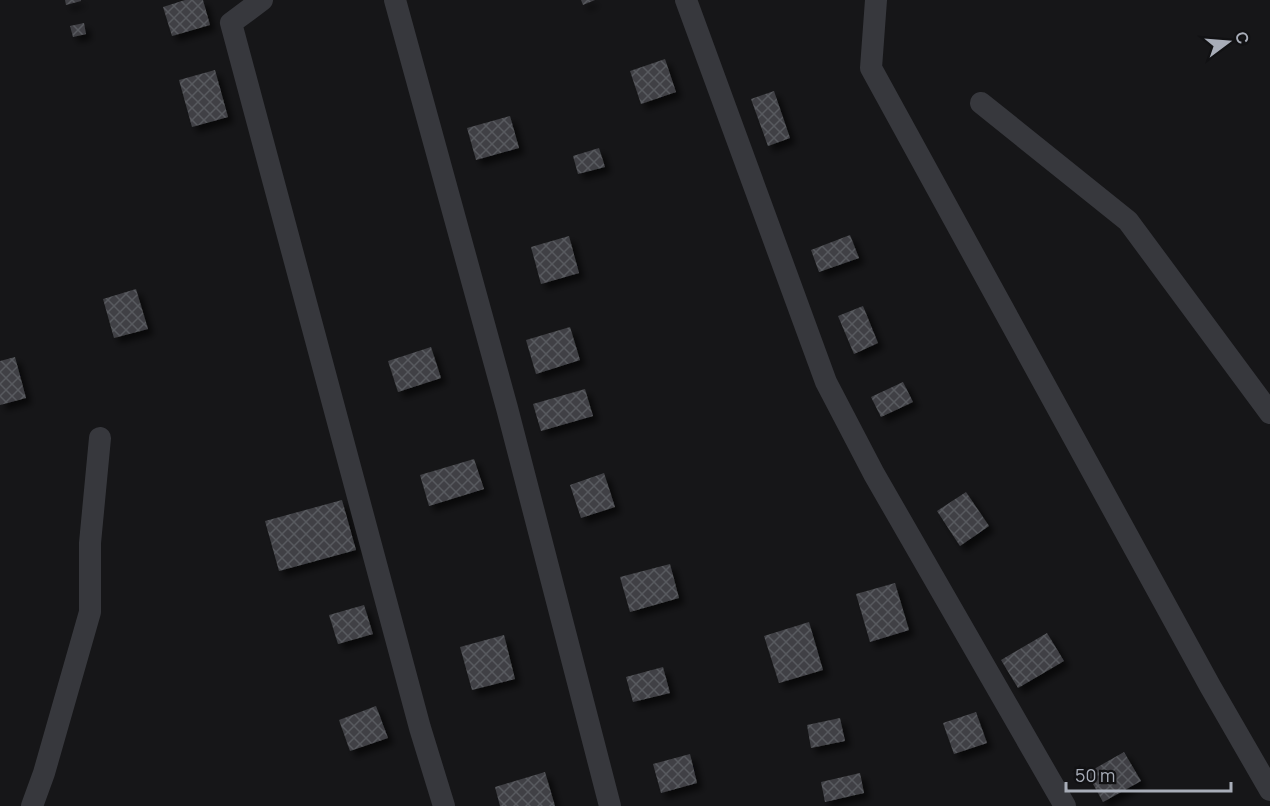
<svg xmlns="http://www.w3.org/2000/svg" width="1270" height="806" font-family="Manrope,sans-serif">
<defs>
<pattern id="building-cross-hatch" width="8" height="8" patternUnits="userSpaceOnUse" patternTransform="scale(1.5)"><rect width="8" height="8" fill="#404145"/><path d="M0 0l8 8M0 8l8-8" fill="none" stroke="#595a5e"/></pattern>
<filter id="shadow"><feDropShadow dx="5.5" dy="5.5" stdDeviation="3" flood-color="#0009"/></filter>
</defs>
<rect width="100%" height="100%" fill="#161618"/>
<g fill="url(#building-cross-hatch)" filter="url(#shadow)">
<path d="M65,0H81V1L66,5Z"/>
<path d="M185,0H203L210,25L172,36L163,7Z"/>
<path d="M581,0H595L583,5Z"/>
<path d="M84,23L86,34L73,37L70,26Z"/>
<path d="M665,59L676,92L641,104L630,71Z"/>
<path d="M215,70L228,117L192,127L179,80Z"/>
<path d="M774,91L790,138L768,146L751,99Z"/>
<path d="M510,116L519,148L476,160L467,128Z"/>
<path d="M599,148L605,167L578,174L573,156Z"/>
<path d="M850,235L859,258L819,272L811,250Z"/>
<path d="M569,236L579,273L541,284L531,247Z"/>
<path d="M136,289L148,329L114,338L103,299Z"/>
<path d="M863,306L878,343L854,354L838,316Z"/>
<path d="M570,327L580,360L536,374L526,340Z"/>
<path d="M431,347L441,378L398,392L388,361Z"/>
<path d="M15,357L26,398L0,405V361Z"/>
<path d="M903,382L913,402L881,417L871,397Z"/>
<path d="M585,389L593,416L541,431L533,404Z"/>
<path d="M474,459L484,489L429,506L420,475Z"/>
<path d="M604,473L615,507L581,518L570,485Z"/>
<path d="M966,492L989,526L960,546L937,511Z"/>
<path d="M342,500L356,550L279,571L265,521Z"/>
<path d="M670,564L679,598L630,612L620,577Z"/>
<path d="M895,583L909,630L870,642L856,594Z"/>
<path d="M364,605L373,634L338,644L329,615Z"/>
<path d="M809,622L823,670L779,683L764,636Z"/>
<path d="M1047,633L1064,661L1018,688L1001,660Z"/>
<path d="M504,635L515,679L472,690L460,647Z"/>
<path d="M663,667L670,693L633,702L626,677Z"/>
<path d="M376,706L388,738L350,751L339,720Z"/>
<path d="M976,712L987,743L954,754L943,723Z"/>
<path d="M840,718L845,741L811,748L807,725Z"/>
<path d="M1124,752L1141,781L1103,802L1087,773Z"/>
<path d="M690,754L697,783L661,793L653,764Z"/>
<path d="M545,772L555,806H500L495,787Z"/>
<path d="M860,773L864,793L825,802L821,782Z"/>
</g>
<g fill="none" stroke-linecap="round" stroke-linejoin="round">
<g stroke="#37383d" stroke-width="22">
<path d="M262,0L231,23L420,728L444,806"/>
<path d="M395,0L507,408L610,806"/>
<path d="M686,0L826,382L874,474L1065,806"/>
<path d="M876,0L871,68L1210,686L1270,790"/>
<path d="M981,103L1128,221L1270,413"/>
<path d="M32,806L44,773L90,612V543L100,438"/>
</g>
</g>
<g transform="translate(1228 42) rotate(74)" stroke="#111113" stroke-width="4.5" paint-order="stroke">
<path d="M0-4.5L10 22L0 15L-10 22Z" fill="#a8adb8"/>
<text y="-9" font-size="16" font-weight="bold" text-anchor="middle" fill="#a8adb8">С</text>
</g>
<path d="M1066 782v9h165v-9" fill="none" stroke="#a8adb8" stroke-width="3"/>
<text x="1075" y="782" font-size="18" fill="#a8adb8" stroke="#111113" stroke-width="4.5" paint-order="stroke">50 m</text>
</svg>
